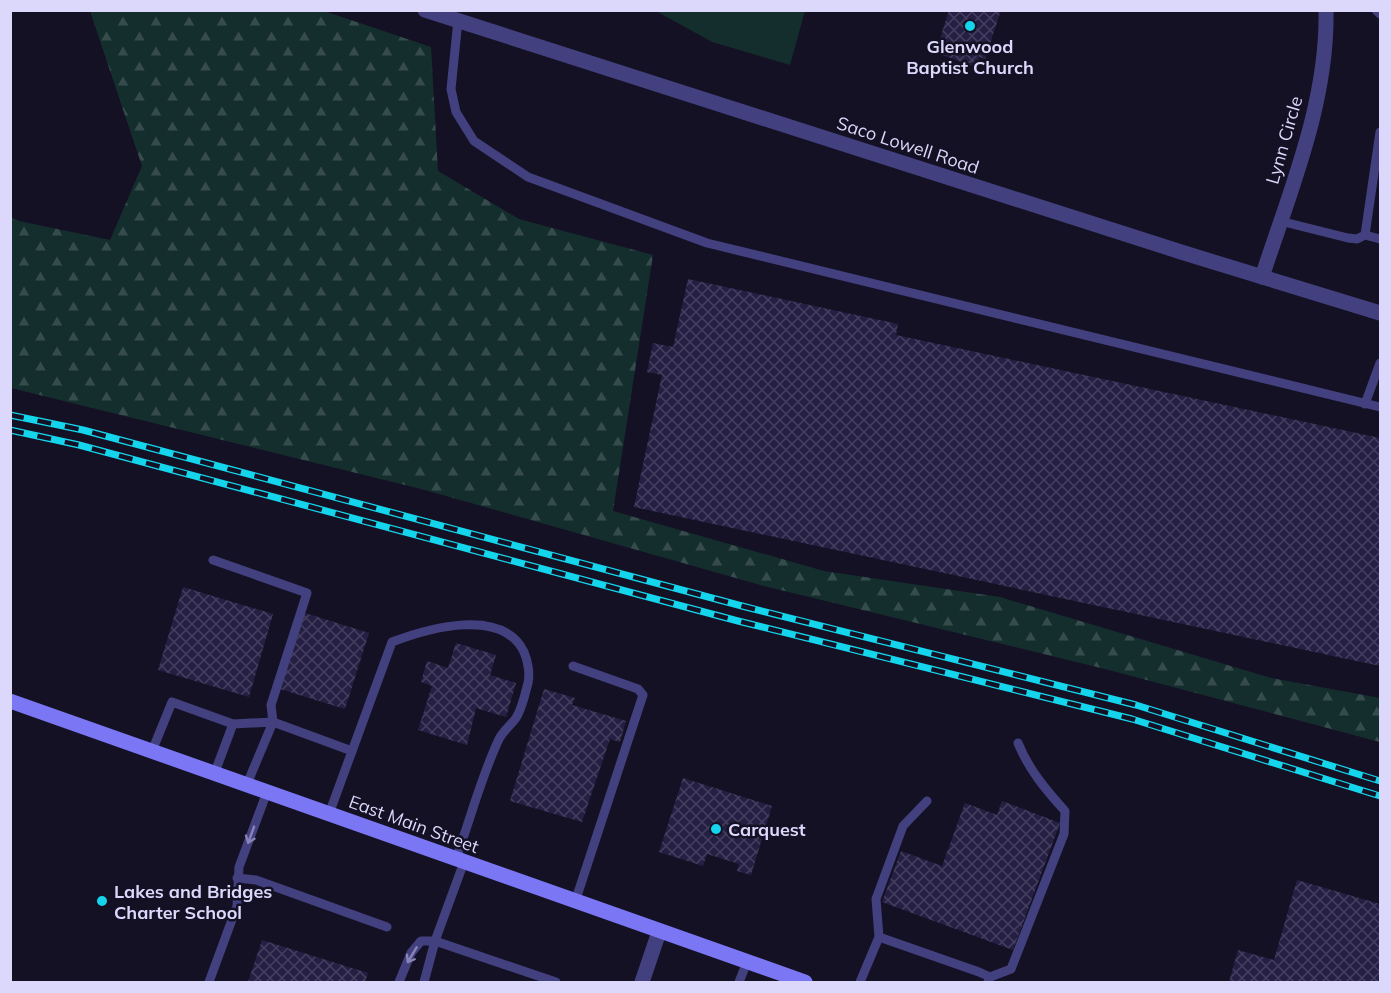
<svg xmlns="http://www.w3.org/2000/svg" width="1391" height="993" font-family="Mulish,sans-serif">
<defs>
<pattern id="forest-firs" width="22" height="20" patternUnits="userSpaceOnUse" patternTransform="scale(1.5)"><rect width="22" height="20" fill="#142e2d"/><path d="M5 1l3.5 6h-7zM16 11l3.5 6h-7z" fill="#364c4c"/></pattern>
<pattern id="building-cross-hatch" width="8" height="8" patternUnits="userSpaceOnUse" patternTransform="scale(1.5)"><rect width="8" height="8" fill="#261f44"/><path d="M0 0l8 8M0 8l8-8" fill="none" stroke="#453f60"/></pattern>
</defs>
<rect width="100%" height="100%" fill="#141125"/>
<path fill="url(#forest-firs)" d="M90,11H324L431,47L438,171L519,219L653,255L613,511L824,571L1000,597L1271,678L1380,698V742L1105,669L764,586L425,490L11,388V217L19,221L110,240L142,166Z"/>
<path fill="#142e2d" d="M656,11H805L790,65L712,42Z"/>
<g fill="url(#building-cross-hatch)">
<path d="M949,10H1001L985,59L979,57L976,67L942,55L946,44L939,42Z"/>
<path d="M688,279L898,324L896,335L1380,438V666L634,507L662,375L647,372L653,343L673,347Z"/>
<path d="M183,587L273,614L249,697L158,670Z"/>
<path d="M305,613L369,633L345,709L280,689Z"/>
<path d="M456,643L496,655L490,675L516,683L506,717L476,708L467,745L418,730L432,686L421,682L427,661L448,668Z"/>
<path d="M544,689L575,698L572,705L626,721L620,742L610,739L582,822L510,801Z"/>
<path d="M683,778L772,806L751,875L737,871L739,864L707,854L703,866L659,852Z"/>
<path d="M1002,801L1060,823L1013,950L882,902L901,851L942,866L965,803L997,815Z"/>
<path d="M1297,880L1380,904V982H1229L1238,950L1274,960Z"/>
<path d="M262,940L368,973L365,982H248Z"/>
</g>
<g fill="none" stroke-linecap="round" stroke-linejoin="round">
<g stroke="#43407f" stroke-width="9">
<path d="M1376,10L1380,14"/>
<path d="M458,20L451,89L456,112L474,141L528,177L707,243L1380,407"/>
<path d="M1280,221L1348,238L1357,239L1365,235L1380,132"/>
<path d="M1365,235L1380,239"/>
<path d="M1365,404L1380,363"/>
<path d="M213,560L307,593L271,705L273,722L352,751"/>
<path d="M573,666L638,689L643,695L575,902"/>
<path d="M152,751L172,702L233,724L273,722L247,784"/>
<path d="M215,772L233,724"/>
<path d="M329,814L392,642C429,628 502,607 524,652C528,661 530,674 528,683C525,694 522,709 516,718C511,725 503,731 499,739C481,777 470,820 456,859"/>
<path d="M464,862L435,941L556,982"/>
<path d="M237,878L256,880L387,927"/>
<path d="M879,937L876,899L903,826L927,801"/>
<path d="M990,977L1011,969L1064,834L1065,811C1046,790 1029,770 1018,743"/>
<path d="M209,982L237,906L239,867L267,792"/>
<path d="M399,982L411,953L421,941H435L424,982"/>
<path d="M739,982L747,962"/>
<path d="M860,982L879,937L979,972L990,977L988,982"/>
</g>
<g stroke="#43407f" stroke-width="15">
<path d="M1262,277C1290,191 1328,102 1326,10"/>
<path d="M642,982L659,932"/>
</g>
<path stroke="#43407f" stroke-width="15" d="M425,10L1181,252L1380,313"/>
<path stroke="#7b77f4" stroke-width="15" d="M10,701L805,982"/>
<defs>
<g id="rail">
<path d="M10,415L83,430L742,606L1136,705L1380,781"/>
<path d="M10,430L79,445L738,621L1132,719L1380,796"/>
</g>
</defs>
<use href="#rail" stroke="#14d5eb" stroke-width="7"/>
<use href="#rail" stroke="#141125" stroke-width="4.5" stroke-dasharray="14" stroke-linecap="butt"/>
</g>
<defs><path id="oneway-shaft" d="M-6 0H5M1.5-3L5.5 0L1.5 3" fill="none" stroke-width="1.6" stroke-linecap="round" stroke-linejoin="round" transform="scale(1.5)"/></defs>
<g stroke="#8884b7">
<use href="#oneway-shaft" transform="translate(251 835) rotate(110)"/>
<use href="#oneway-shaft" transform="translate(412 955) rotate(121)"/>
</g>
<g fill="#14d5eb" stroke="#141125" stroke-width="2">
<circle cx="970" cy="26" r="6"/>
<circle cx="716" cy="829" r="6"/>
<circle cx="102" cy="901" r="6"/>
</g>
<g text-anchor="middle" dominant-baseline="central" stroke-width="5" stroke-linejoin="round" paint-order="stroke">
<g font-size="18" font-weight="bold" fill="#dcd8fc" stroke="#141125" text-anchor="start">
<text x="970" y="46" text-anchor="middle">Glenwood<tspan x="970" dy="21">Baptist Church</tspan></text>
<text x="728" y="829">Carquest</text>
<text x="114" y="891">Lakes and Bridges<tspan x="114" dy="21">Charter School</tspan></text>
</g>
<g font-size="18" fill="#dcd8fc" stroke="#141125">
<text transform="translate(1284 140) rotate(-74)">Lynn Circle</text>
<text transform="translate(908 145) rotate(18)">Saco Lowell Road</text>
<text transform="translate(414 824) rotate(20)">East Main Street</text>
</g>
</g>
<rect width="1391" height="993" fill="none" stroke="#dcd8fc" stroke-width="24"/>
</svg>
